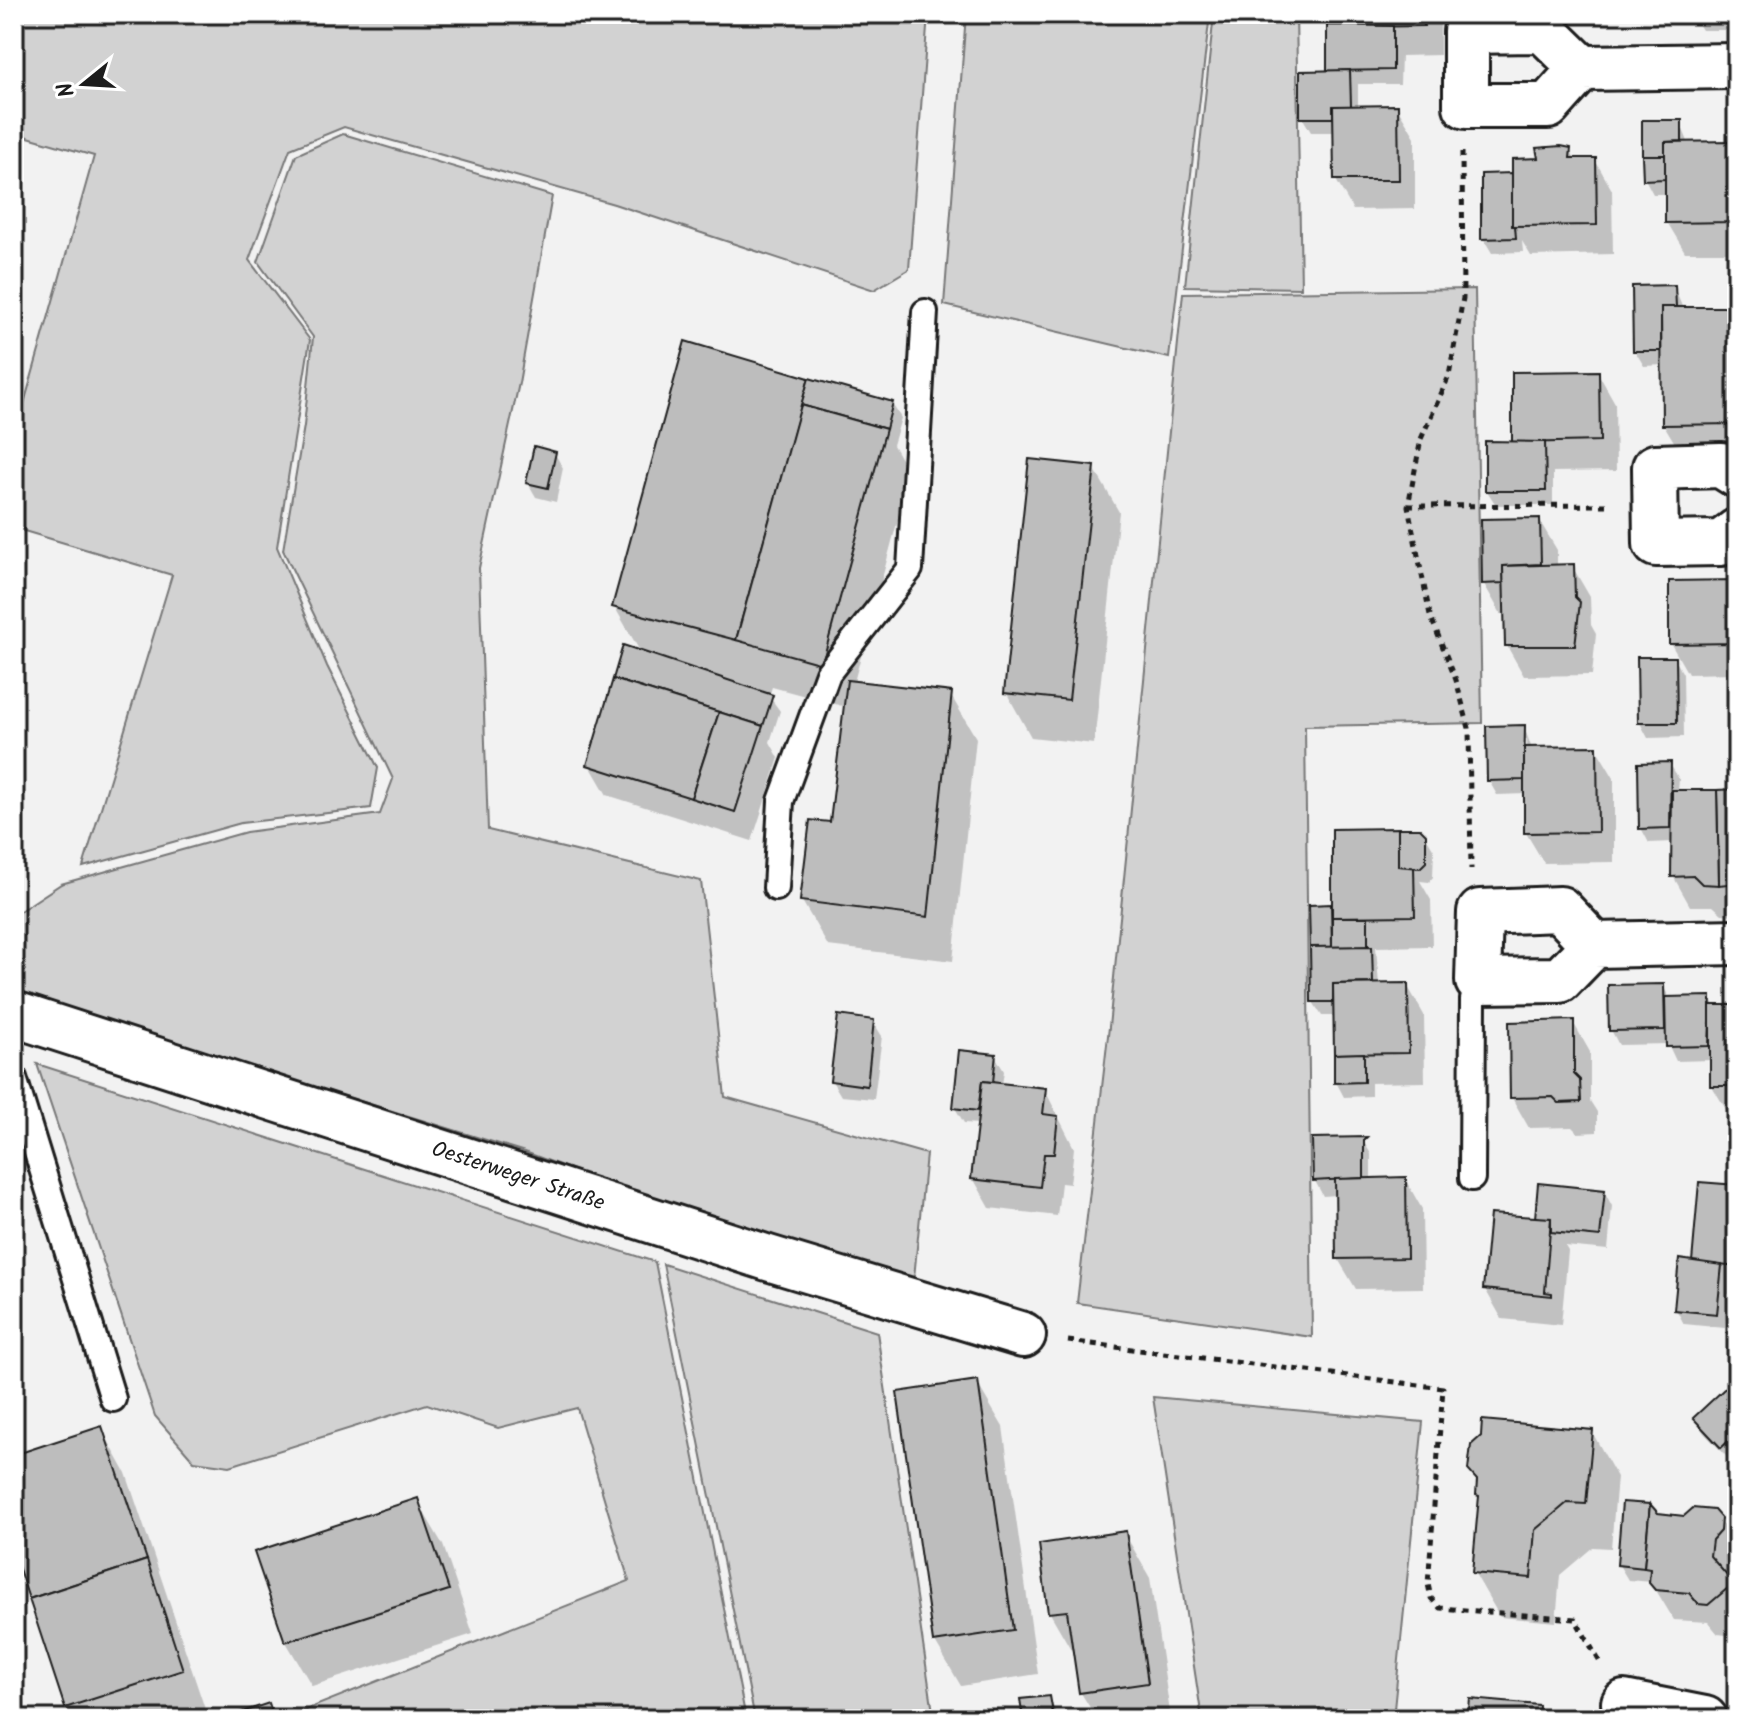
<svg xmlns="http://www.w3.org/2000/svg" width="1751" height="1733" font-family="Kalam,sans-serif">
<rect width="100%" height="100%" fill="#f2f2f2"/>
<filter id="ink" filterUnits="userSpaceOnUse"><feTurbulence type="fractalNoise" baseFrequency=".0125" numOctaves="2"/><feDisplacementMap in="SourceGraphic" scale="16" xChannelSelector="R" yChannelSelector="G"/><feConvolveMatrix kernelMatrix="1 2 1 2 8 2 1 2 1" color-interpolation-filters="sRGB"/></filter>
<g filter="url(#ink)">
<g fill="#d2d2d2" stroke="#777" stroke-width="2">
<path d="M14,14H928L909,269L874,290L614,204L344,127L290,149L249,260L310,340L277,547L327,666L378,768L371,808L241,823L83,867L172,575L14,528V439L94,156L14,133Z"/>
<path d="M966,14H1210L1169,358L944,305Z"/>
<path d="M1214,14H1296L1301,288L1185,286Z"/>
<path d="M343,134L552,196L519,383L479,568L488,830L701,881L725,1097L926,1154L914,1278L655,1201L525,1152L14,994V915L61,884L246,832L380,814L393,779L283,550L304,426L313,337L258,262L296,155Z"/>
<path d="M1475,289L1482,723L1305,726L1312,1337L1077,1303L1109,1027L1183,293Z"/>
<path d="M37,1064L655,1262L746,1719H291L290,1716L629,1581L577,1408L498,1428L427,1404L230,1466L194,1461L155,1416Z"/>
<path d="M663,1264L877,1332L934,1719H755Z"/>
<path d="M1153,1397L1423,1422L1393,1719H1202Z"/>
</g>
<g fill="#0003" fill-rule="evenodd">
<path d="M1361,14H1440V55L1401,56L1400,84H1358V108L1397,107L1415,137V209L1353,210L1336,180L1335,132H1311L1302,117L1361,27Z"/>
<path d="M1692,14H1737V30H1702Z"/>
<path d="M1644,122H1680L1689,144L1733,143L1737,150V252H1685L1667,222V194H1653L1645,179Z"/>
<path d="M1570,150L1576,160H1595L1612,190L1613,254L1531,256L1522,241L1523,252L1492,253L1483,238L1514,181L1540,160Z"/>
<path d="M1674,287L1683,309H1737V454L1682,455L1664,425V365L1644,366L1635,351L1634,288Z"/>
<path d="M686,343L892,404L901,418L893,445L910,475L854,682L950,694L976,738L953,961L828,946L802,901L832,824L846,707L772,687L769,696L780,711L770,742L779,758L752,841L607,795L589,764L641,653L614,606Z"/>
<path d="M1598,373L1615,403L1616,471L1553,472V505H1496L1487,491L1515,444Z"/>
<path d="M555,454L563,468L556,502L536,497L528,483Z"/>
<path d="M1094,468L1119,512L1094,744L1031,737L1006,692Z"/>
<path d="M1539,520L1557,550V566H1572L1590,597L1591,625L1596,634L1592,675L1524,676L1507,646L1506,614H1501L1484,584Z"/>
<path d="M1737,583V673L1688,674L1671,644Z"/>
<path d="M1675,659L1683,674L1684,737L1648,738L1640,723Z"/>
<path d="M1524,727L1532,749L1596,748L1614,778V862L1544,863L1526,833V794L1497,795L1489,781ZM1523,739H1527V749H1523Z"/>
<path d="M1670,764L1679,779L1678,792L1737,791V915L1722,914L1713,906H1690L1673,876V842L1649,843L1641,828Z"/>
<path d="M1425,835L1434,850L1433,877L1429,882L1420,881L1431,900L1432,946L1376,947L1379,985H1407L1424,1015L1425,1082L1371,1083V1096L1344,1097L1336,1082L1335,1016H1322L1313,1002L1330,906L1334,913Z"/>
<path d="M1663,986L1670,999L1710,998L1715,1007H1737V1116H1730L1712,1086V1060L1676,1061L1668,1044L1619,1045L1611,1030Z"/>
<path d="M873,1022L882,1036L874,1099L841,1096L832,1081Z"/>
<path d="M1573,1022L1590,1052V1101L1597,1112V1132L1578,1133L1572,1127L1529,1128L1512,1098Z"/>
<path d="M995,1056L1004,1071L1002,1085L1045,1090L1074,1148L1070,1184L1061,1183L1057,1216L990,1208L973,1178L979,1124L964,1123L955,1108Z"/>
<path d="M1362,1139L1371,1154V1180L1405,1179L1422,1209L1423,1288L1356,1289L1338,1259L1337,1195L1323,1196L1315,1181L1314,1140Z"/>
<path d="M1737,1187V1295L1728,1294L1725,1328L1684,1324L1676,1309L1694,1263Z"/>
<path d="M1604,1191L1612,1206L1608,1250L1565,1246L1568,1251L1561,1325L1502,1319L1485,1289L1537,1219Z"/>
<path d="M1737,1380V1454L1731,1461L1704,1433L1695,1419Z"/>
<path d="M977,1383L1003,1427L1038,1674L961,1686L935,1642Z"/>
<path d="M101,1428L126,1473L207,1715L193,1719H74L67,1707L14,1547V1457Z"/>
<path d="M1592,1432L1617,1477L1611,1548L1593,1547L1560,1575L1556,1622L1500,1617L1474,1572L1481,1500L1478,1483L1470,1470Z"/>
<path d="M417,1501L443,1545L473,1634L312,1686L286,1642Z"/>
<path d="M1656,1515L1719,1519L1737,1550L1736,1562L1728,1570L1727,1579L1737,1595V1637L1733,1629L1726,1635L1718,1634L1708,1622L1674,1620L1651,1582L1628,1580L1619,1565Z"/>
<path d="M1125,1534L1150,1578L1171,1719H1097L1081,1693L1076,1658L1050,1613Z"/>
<path d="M1049,1698L1059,1719H1025Z"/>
</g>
<g fill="#bdbdbd" stroke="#1c1c1c" stroke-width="2">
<path d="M1359,14H1424V26L1359,27Z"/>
<path d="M1327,25L1393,26V70L1327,71Z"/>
<path d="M1350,70L1351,106H1333V118H1300V71Z"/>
<path d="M1398,105L1399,180H1334L1333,106Z"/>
<path d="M1642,120H1682V141L1665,142V155H1642Z"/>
<path d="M1734,141L1735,222L1665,223V142Z"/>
<path d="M1561,146L1571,148L1570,158H1596L1597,225L1512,226V159L1538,158L1536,148Z"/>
<path d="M1642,155H1665V179L1643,180Z"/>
<path d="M1512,173V226H1515L1516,238L1481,239V174Z"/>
<path d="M1675,285L1676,307H1661V351H1633L1632,286Z"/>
<path d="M1661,307H1737V424L1662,425Z"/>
<path d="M685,341L809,378L736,640L612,607Z"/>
<path d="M1599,371L1600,441L1512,443V372Z"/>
<path d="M809,378L893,402L886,429L801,405Z"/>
<path d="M801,405L886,429L822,664L736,640Z"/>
<path d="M1485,441L1545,442L1546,491H1485Z"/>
<path d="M534,446L556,452L548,488L526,483Z"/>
<path d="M1029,459L1095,466L1069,700L1004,693Z"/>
<path d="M1540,518L1541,564L1503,566L1504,583L1482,584L1481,519Z"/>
<path d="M1574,564L1575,597L1580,602L1575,646H1505L1503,566Z"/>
<path d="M1737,580V643L1669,644V581Z"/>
<path d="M623,645L773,695L763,726L613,679Z"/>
<path d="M1637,657H1676L1677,723H1638Z"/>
<path d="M613,679L719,712L691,798L587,765Z"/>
<path d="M847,680L952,692L928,917L800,901L810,820L830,822Z"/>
<path d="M719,712L763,726L735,812L691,798Z"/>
<path d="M1525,725L1524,780L1487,781L1486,726Z"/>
<path d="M1597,746L1598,832L1524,833V747Z"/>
<path d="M1671,762L1670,828L1639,829L1638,763Z"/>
<path d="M1737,789V883L1719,885L1717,790Z"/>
<path d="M1672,790H1717L1719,885L1702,884L1694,876L1671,877Z"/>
<path d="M1398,828V866H1414L1415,916L1332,917V829Z"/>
<path d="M1398,828H1420L1426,834V862L1420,868L1398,866Z"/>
<path d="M1331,904L1332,947H1310L1309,905Z"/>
<rect x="1332" y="917" width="36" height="30"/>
<path d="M1372,946L1373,983L1333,984V1002H1311L1310,947Z"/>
<path d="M1408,983L1409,1053L1334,1054L1333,984Z"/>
<path d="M1664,984L1665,1030L1609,1031L1608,985Z"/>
<path d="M1711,996L1709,1046L1666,1047L1665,997Z"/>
<rect x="1710" y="1005" width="27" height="81"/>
<path d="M838,1015L874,1020L867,1086L830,1081Z"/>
<path d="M1574,1020V1074L1580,1080L1581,1102L1559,1103L1553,1097L1510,1098L1509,1022Z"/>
<path d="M959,1050L996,1054L993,1082L982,1081L978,1111L953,1108Z"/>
<path d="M1364,1053V1082L1334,1083V1054Z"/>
<path d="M982,1081L1046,1088L1043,1114L1058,1116L1054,1154H1044L1040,1187L971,1179Z"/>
<path d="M1367,1137L1364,1140V1178L1313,1181L1312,1138Z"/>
<path d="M1406,1177L1407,1258L1336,1259L1335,1179Z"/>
<path d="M1699,1182L1737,1185V1267L1692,1262Z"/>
<path d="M1538,1183L1605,1190L1600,1237L1551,1232V1218H1535Z"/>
<path d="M1490,1214L1551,1218L1545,1292L1552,1293V1296L1483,1289Z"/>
<path d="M1679,1259L1722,1265L1717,1314L1674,1310Z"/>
<path d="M1737,1377V1433L1721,1448L1693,1418Z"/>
<path d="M978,1380L1013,1630L933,1642L897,1392Z"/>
<path d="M1482,1420L1593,1430L1586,1504L1567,1503L1535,1530L1531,1578L1472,1573L1479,1496L1476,1495L1477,1480L1468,1470L1471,1445L1481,1436Z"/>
<path d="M102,1426L147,1560L29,1599L14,1554V1455Z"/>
<path d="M418,1498L449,1590L285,1642L254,1552Z"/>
<path d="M1622,1502L1650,1504L1644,1568L1617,1565Z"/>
<path d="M1650,1504L1658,1513L1684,1516L1693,1508L1714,1510L1721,1518L1720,1531L1712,1540L1710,1556L1729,1578L1728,1588L1708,1605L1698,1604L1689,1593L1655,1590L1649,1583L1650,1569L1644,1568Z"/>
<path d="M1126,1531L1148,1683L1079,1693L1067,1611L1048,1613L1039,1544Z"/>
<path d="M147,1560L183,1670L65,1708L29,1599Z"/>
<path d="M1050,1696L1054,1719H1023L1020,1699Z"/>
<path d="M1470,1699L1539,1705L1538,1719H1468Z"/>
<path d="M269,1703L274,1719H221Z"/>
</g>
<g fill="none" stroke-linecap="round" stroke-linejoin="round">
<defs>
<g id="lane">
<path d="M776,888L781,801L828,673L910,569L925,312"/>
<path d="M14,1078L113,1399"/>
<path d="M1472,1178L1473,1000L1478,981"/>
</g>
<g id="street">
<path d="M1582,68L1548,106H1466V31L1543,30L1582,68L1737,66"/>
<path d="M1737,475L1721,465L1655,467L1656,544L1721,543L1737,531"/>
<path d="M1594,945L1560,909L1480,912L1478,981L1560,980L1594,945L1737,942"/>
<path d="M14,1014L768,1258L1023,1335"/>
<path d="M1624,1703L1705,1719"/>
</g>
</defs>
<use href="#lane" stroke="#1c1c1c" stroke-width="30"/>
<use href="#street" stroke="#1c1c1c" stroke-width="50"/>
<g stroke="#1c1c1c" stroke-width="5" stroke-dasharray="6 6" stroke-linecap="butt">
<path d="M1462,152L1463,298L1449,376L1421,439L1408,506L1430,615L1456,680L1469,728L1471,869"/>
<path d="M1408,506L1607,505"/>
<path d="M1068,1341L1443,1388L1428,1584L1431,1598L1440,1608L1575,1619L1601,1664"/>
</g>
<use href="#lane" stroke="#fff" stroke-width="24"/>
<use href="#street" stroke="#fff" stroke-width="44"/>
</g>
</g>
<g text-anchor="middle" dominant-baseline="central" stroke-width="8" stroke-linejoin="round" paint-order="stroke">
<g font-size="22" fill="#1c1c1c" stroke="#fff">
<text transform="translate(518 1177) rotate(18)">Oesterweger Straße</text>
</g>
</g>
<rect width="1751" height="1733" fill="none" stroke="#fff" stroke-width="48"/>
<rect x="24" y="24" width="1703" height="1685" fill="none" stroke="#1c1c1c" stroke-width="3" filter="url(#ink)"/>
<g transform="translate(84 84) rotate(252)" stroke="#ffffff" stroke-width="6" paint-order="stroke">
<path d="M0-6L14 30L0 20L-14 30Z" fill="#1c1c1c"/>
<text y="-12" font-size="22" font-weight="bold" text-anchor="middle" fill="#1c1c1c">N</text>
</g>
</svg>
